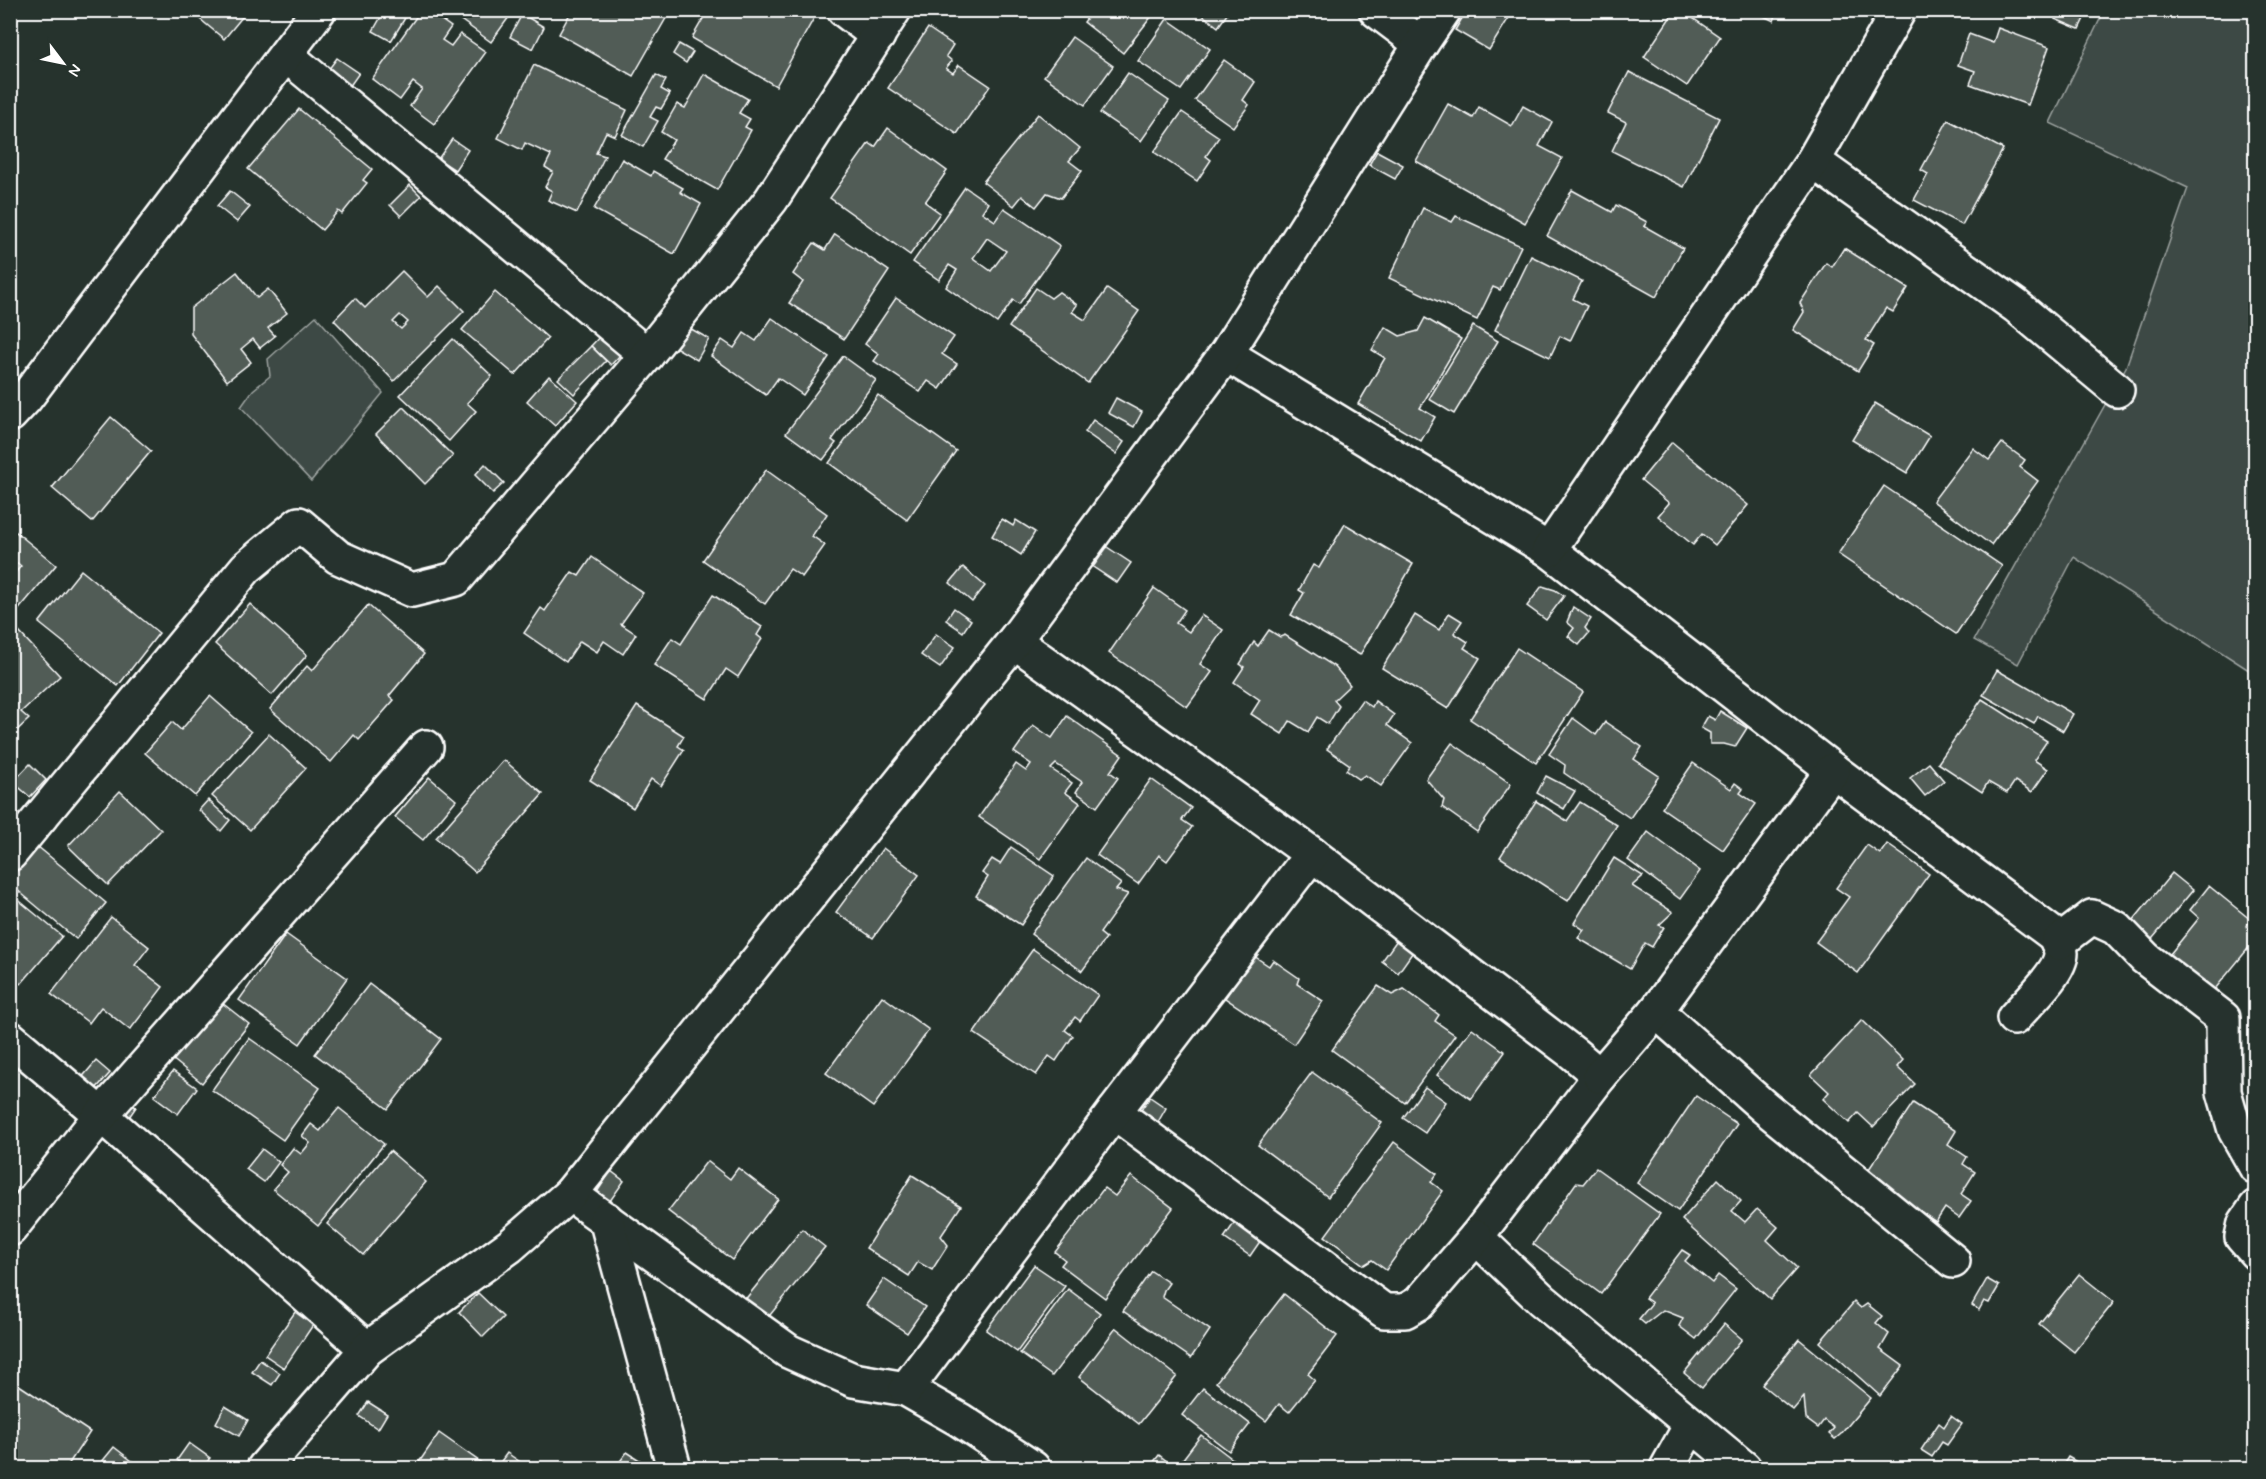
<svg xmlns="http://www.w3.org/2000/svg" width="2266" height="1479" font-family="Mynerve,sans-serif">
<rect width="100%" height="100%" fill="#26332d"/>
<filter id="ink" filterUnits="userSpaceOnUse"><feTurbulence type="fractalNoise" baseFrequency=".0167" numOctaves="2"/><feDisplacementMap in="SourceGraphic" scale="12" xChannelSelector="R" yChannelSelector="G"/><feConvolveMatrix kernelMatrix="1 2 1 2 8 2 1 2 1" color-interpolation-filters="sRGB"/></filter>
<g filter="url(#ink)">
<g fill="#3e4944" stroke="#9ea4a2" stroke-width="1.5">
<path d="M2104,11H2255V674L2074,557L2018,664L1974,640L2126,367L2188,188L2050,123Z"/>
<path d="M316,316L383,393L311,481L241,407L253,390L270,376L268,359Z"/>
</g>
<g fill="#515c57" stroke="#fff" stroke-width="1.5" fill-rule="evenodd">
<path d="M189,10H248L224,39Z"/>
<path d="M385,10H392L405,18L391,41L373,31Z"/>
<path d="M421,10H427L451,27L442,40L451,46L460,34L486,52L434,124L410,106L422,89L413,82L400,100L372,79Z"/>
<path d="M447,10H514L491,42Z"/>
<path d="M572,10H664L669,13L633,76L559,34Z"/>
<path d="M708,10H801L814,18L776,86L692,38Z"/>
<path d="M1093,10H1153L1155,12L1123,53L1084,22Z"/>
<path d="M1196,10H1230L1218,27Z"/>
<path d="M1467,10H1500L1510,16L1489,50L1455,30Z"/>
<path d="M1675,10H1681L1720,37L1687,86L1644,57Z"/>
<path d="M1751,10H1778L1774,21Z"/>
<path d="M2059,10H2088L2079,29L2055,19Z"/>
<path d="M522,14L544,27L533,49L510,37Z"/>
<path d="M1167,19L1210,49L1181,90L1138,61Z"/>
<path d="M928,28L953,45L946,56L952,61L946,68L953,73L959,65L990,86L957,134L888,88Z"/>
<path d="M1998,28L2049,47L2028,105L1970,84L1975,71L1958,65L1969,34L1993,43Z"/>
<path d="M1072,37L1113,66L1085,105L1044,76Z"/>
<path d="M679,44L693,52L686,63L673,54Z"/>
<path d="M337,58L359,73L347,90L325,74Z"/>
<path d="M1224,60L1255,82L1243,100L1249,105L1233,127L1195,100Z"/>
<path d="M534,65L627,110L615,136L606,132L596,153L605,156L577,213L548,200L552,191L545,187L553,172L545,167L551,155L525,143L522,150L498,138Z"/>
<path d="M1629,72L1719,118L1684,187L1612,151L1626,122L1608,113Z"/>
<path d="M1128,73L1169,101L1141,141L1100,113Z"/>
<path d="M704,74L748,99L739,113L750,119L745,127L751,130L717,190L662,159L674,140L661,132L677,104L685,108Z"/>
<path d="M656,75L666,80L661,89L670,94L661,109L656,107L650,117L658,121L643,147L622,135Z"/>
<path d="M1448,104L1473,118L1479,107L1512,126L1523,106L1552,122L1539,146L1562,158L1525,223L1416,161Z"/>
<path d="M299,109L372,169L363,180L367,183L342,214L338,211L322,230L248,169Z"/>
<path d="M1182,112L1219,137L1206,156L1211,160L1197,181L1154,152Z"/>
<path d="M1038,114L1080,148L1069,161L1082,171L1061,198L1047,193L1036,207L1022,196L1014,206L983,182Z"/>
<path d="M1948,120L2003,149L1962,225L1914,200L1928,174L1921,170Z"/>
<path d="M888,128L947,171L925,202L940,213L910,255L830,198L869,143L875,147Z"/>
<path d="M452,139L468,150L455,170L438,159Z"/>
<path d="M1377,151L1403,165L1395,179L1369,165Z"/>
<path d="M622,159L651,176L653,171L683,188L680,192L701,204L674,254L594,209Z"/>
<path d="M410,185L421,196L401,216L390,205Z"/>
<path d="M965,187L988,203L982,212L995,221L1004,208L1060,246L1019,304L1013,300L997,323L946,287L957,270L949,265L939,280L913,262ZM987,238L1006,251L991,271L973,258Z"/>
<path d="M1572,190L1612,212L1616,205L1647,222L1644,226L1683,248L1656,297L1547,236Z"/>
<path d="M230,191L250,207L237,222L217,206Z"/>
<path d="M1423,208L1452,222L1456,216L1521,246L1500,290L1493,287L1477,320L1389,278Z"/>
<path d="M835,234L889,271L844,339L789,303L803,282L793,274L814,243L825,250Z"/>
<path d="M1844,248L1908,288L1893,312L1886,308L1866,340L1874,345L1858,371L1793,330L1804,312L1800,303L1826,263L1832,267Z"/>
<path d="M1531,256L1582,281L1573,299L1587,306L1570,341L1560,336L1550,357L1495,330Z"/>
<path d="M402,271L428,297L439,286L464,311L394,381L334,320L355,298L365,308ZM400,315L408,322L401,329L393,322Z"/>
<path d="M237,272L257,298L268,289L287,313L268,328L275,336L260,348L253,339L241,349L251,362L227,381L191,334V308Z"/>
<path d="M1036,288L1051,298L1059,292L1077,305L1072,312L1085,320L1107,289L1139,311L1088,383L1009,327Z"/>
<path d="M495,292L548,338L515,375L462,330Z"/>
<path d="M896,298L954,337L942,354L957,364L940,389L928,381L920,392L874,361L879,354L865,344Z"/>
<path d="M772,318L829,357L803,395L778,378L766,395L711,356L722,340L734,348L744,333L756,341Z"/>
<path d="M1425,318L1461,339L1420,408L1435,417L1421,441L1358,404L1385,358L1372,350L1385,327L1400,336L1418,331Z"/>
<path d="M686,326L709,339L697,360L675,347Z"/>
<path d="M1473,326L1498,341L1454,414L1429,399Z"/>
<path d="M602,334L621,354L611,365L591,346Z"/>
<path d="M453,339L492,376L467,403L476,411L449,441L400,395Z"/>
<path d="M591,346L606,361L574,394L558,379Z"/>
<path d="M843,356L876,380L832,440L836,443L823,460L786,433Z"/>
<path d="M549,376L577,401L555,426L527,401Z"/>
<path d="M878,395L956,451L907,520L829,463Z"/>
<path d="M1116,398L1142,412L1134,427L1108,413Z"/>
<path d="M1875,403L1930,436L1907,473L1852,440Z"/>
<path d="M403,407L453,456L425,484L376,434Z"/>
<path d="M111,417L151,451L92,522L52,488Z"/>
<path d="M1093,420L1124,442L1116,454L1085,432Z"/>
<path d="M1672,442L1748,505L1715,545L1702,534L1693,545L1658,516L1669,503L1641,480Z"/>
<path d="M2002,443L2025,460L2020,467L2038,481L1991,545L1933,501L1973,448L1989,460Z"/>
<path d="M485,464L504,483L493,493L475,475Z"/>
<path d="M766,470L827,514L812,536L825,545L802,577L790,569L765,604L703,560Z"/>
<path d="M1884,486L2002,566L1956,634L1838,554Z"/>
<path d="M1002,519L1013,526L1016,520L1035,532L1021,555L992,536Z"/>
<path d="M1345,524L1413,564L1360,655L1291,615L1304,593L1299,590L1313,565L1319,568Z"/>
<path d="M10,527L56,565L10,620V579L21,566L10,557Z"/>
<path d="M1107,547L1131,563L1117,583L1093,567Z"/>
<path d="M592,557L643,593L621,624L636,634L623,654L604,641L597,652L580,641L566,662L524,633L541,608L545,611L572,572L579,576Z"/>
<path d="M963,567L985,586L972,602L950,583Z"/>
<path d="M81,570L159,633L118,686L39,623Z"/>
<path d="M1542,586L1555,590L1564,596L1546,620L1527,606Z"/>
<path d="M1154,588L1185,610L1176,623L1189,632L1201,615L1223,630L1200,664L1212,672L1187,707L1109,653Z"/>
<path d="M713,595L762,627L757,635L762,639L738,677L726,669L707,699L654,665L672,638L681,644Z"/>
<path d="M250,604L307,655L272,695L215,644Z"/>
<path d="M368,605L424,654L389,696L394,700L359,740L354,735L331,762L270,709L307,666L312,671Z"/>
<path d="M1573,607L1591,619L1585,628L1589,633L1579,645L1568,636L1574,628L1567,622Z"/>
<path d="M954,608L971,620L963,632L946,620Z"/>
<path d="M1449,613L1462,621L1454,633L1468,642L1464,648L1480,658L1448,709L1382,668L1415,615L1439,630Z"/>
<path d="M1269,630L1280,637L1285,635L1335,667L1350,685L1334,700L1339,706L1328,724L1317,717L1308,732L1290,721L1282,734L1251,714L1260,700L1234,682L1244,667L1240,664L1254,642L1258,646Z"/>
<path d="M19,632L60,676L21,712L29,719L12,735L10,640Z"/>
<path d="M936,634L955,647L940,668L921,655Z"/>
<path d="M1517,648L1583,692L1536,763L1470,719Z"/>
<path d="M1997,670L2073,714L2063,731L2038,716L2034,724L1983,695Z"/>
<path d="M210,696L251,732L195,796L145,753L172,722L181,730Z"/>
<path d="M1982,699L2047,741L2034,760L2048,769L2032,792L2015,781L2007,793L1988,782L1982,792L1938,763Z"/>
<path d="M1362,700L1372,707L1375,701L1394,715L1387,725L1412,743L1381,786L1365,775L1359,779L1346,770L1350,765L1327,749Z"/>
<path d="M637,706L684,736L678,746L684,750L661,786L651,779L633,808L590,780Z"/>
<path d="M1720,711L1747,728L1735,747L1724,744H1710V733L1701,728L1708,716L1715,720Z"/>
<path d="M1067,716L1122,755L1110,772L1118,778L1097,807L1076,792L1082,782L1056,764L1051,769L1072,783L1065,792L1080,803L1040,859L979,817L1016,764L1026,771L1031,764L1014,752L1033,725L1052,738Z"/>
<path d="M1573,718L1596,735L1605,722L1642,747L1634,759L1659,776L1630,818L1564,773L1565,765L1549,754Z"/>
<path d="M269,734L306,768L250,830L212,796Z"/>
<path d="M1452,743L1511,784L1477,832L1442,807L1444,800L1426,779Z"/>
<path d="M504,760L543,794L475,872L436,838Z"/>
<path d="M1693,763L1731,789L1735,783L1743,789L1740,793L1756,804L1723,850L1662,808Z"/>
<path d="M1929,763L1944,781L1925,796L1910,778Z"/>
<path d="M30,764L46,780L30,797L13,782Z"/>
<path d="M1546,776L1575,791L1564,809L1537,793Z"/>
<path d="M429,777L456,800L423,840L395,817Z"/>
<path d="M1151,779L1191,808L1182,820L1192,827L1167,861L1159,855L1138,884L1097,855Z"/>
<path d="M120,791L161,830L108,885L68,846Z"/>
<path d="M208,800L230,820L221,831L199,810Z"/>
<path d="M1536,801L1567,821L1580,802L1617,825L1568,901L1500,857Z"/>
<path d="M1648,832L1700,871L1680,899L1628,860Z"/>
<path d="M1887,844L1929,874L1858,973L1816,942L1849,897L1836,888L1867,845L1880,854Z"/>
<path d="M37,846L106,903L76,939L10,884V877Z"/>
<path d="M1011,847L1054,876L1021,925L976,896L988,877L982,873L992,859L1000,864Z"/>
<path d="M883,848L919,875L873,938L836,912Z"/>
<path d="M1086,858L1121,884L1116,890L1128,894L1100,933L1106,938L1082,971L1031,934Z"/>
<path d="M1614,858L1643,876L1632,886L1673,912L1659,925L1664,927L1652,947L1645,943L1630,969L1578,938L1584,930L1574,923Z"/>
<path d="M2172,873L2193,890L2148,944L2128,927Z"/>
<path d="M2209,886L2251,920L2246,926L2256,934V939L2206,1000L2162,964L2199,918L2190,910Z"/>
<path d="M10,893L62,936L21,984L10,975Z"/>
<path d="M111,917L149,947L135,965L163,987L130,1030L101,1007L89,1023L51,994Z"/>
<path d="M286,934L347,978L300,1044L239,1000Z"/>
<path d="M1399,937L1415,949L1398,973L1382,961Z"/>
<path d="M1033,949L1098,995L1080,1021L1075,1017L1065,1030L1073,1036L1056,1061L1049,1056L1036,1075L974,1033Z"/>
<path d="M1254,956L1269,966L1273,960L1299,978L1297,984L1323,1001L1294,1044L1225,998Z"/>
<path d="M369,984L441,1039L388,1109L315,1054Z"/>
<path d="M1378,986L1392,995L1404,989L1439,1015L1435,1021L1455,1035L1405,1103L1332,1050Z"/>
<path d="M882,996L929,1030L873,1107L826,1073Z"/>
<path d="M217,999L249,1024L202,1083L171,1058Z"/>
<path d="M1862,1020L1903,1060L1897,1067L1915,1084L1873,1127L1858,1113L1849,1123L1823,1099L1829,1092L1811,1075Z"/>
<path d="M1472,1028L1505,1052L1471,1099L1437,1075Z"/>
<path d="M249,1038L320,1088L283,1140L212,1090Z"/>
<path d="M96,1061L110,1073L93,1092L79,1081Z"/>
<path d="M173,1071L197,1088L178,1114L154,1096Z"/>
<path d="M1312,1072L1382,1123L1328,1197L1258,1145Z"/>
<path d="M1425,1087L1446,1102L1425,1133L1403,1118Z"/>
<path d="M1696,1096L1737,1124L1678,1211L1637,1183Z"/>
<path d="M1150,1097L1166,1108L1158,1122L1140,1111Z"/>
<path d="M124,1100L136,1107L125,1123L114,1116Z"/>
<path d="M1913,1103L1956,1131L1948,1144L1967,1157L1963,1164L1975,1172L1961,1194L1971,1201L1959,1218L1945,1208L1936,1222L1896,1196L1863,1178Z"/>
<path d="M339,1108L384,1144L318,1226L273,1189L288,1172L280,1165L293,1148L301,1154L310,1143L302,1136L311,1124L320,1131Z"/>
<path d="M1394,1142L1437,1174L1431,1182L1443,1191L1386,1270L1372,1260L1364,1265L1325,1236Z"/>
<path d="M262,1149L279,1162L264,1182L246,1169Z"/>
<path d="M390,1151L426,1182L363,1255L327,1224Z"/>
<path d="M707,1161L730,1179L738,1168L778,1199L732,1260L668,1211Z"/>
<path d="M1596,1168L1660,1214L1601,1294L1533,1244L1576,1183L1583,1184Z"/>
<path d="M611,1171L624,1181L610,1201L597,1192Z"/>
<path d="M912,1175L961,1206L941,1236L948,1245L932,1270L918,1262L909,1276L866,1248Z"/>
<path d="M1131,1176L1173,1208L1105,1298L1061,1265L1065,1260L1055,1252L1104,1188L1115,1196Z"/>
<path d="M1718,1179L1741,1201L1732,1211L1745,1222L1757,1209L1778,1227L1767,1240L1797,1268L1770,1299L1682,1220Z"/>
<path d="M1235,1222L1261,1240L1250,1256L1224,1238Z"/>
<path d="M802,1229L825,1247L766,1320L744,1301Z"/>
<path d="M1682,1250L1690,1255L1685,1261L1712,1283L1718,1275L1736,1289L1696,1339L1679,1326L1683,1318L1663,1310L1645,1324L1639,1319L1652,1303L1645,1298Z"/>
<path d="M1034,1265L1065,1286L1017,1352L986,1330Z"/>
<path d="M1151,1271L1169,1283L1164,1290L1162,1297L1210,1330L1191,1358L1123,1311Z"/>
<path d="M2079,1274L2114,1302L2074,1352L2039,1324Z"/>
<path d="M884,1279L925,1307L907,1333L866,1305Z"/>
<path d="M1987,1279L1999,1286L1989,1303L1984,1301L1979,1310L1972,1305Z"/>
<path d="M1068,1289L1100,1313L1052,1376L1020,1353Z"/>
<path d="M478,1293L503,1317L483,1337L459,1312Z"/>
<path d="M1284,1294L1337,1336L1308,1374L1315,1380L1289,1412L1279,1404L1266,1421L1216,1382Z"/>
<path d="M1854,1302L1861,1308L1867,1304L1882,1316L1876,1323L1889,1334L1880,1349L1903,1366L1880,1396L1820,1342Z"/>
<path d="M295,1312L313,1325L284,1368L265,1355Z"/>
<path d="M1724,1324L1742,1339L1702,1388L1684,1373Z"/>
<path d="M1116,1328L1177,1376L1139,1424L1079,1377Z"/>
<path d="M1799,1339L1871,1398L1841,1434L1835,1439L1829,1434L1834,1428L1824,1420L1818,1428L1806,1419L1804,1397L1793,1410L1762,1385Z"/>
<path d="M260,1360L280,1373L272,1385L252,1372Z"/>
<path d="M10,1379L90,1432L66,1468H10Z"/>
<path d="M1203,1388L1250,1424L1229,1451L1182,1415Z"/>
<path d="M368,1402L387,1414L378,1429L359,1416Z"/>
<path d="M225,1406L248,1420L239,1436L216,1423Z"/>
<path d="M1951,1416L1962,1424L1947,1445L1942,1442L1932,1457L1921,1450L1939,1423L1944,1427Z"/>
<path d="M439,1433L483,1464L480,1468H415Z"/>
<path d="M1201,1435L1243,1467L1242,1468H1149L1159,1455L1176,1468Z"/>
<path d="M189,1443L210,1458L203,1468H188L177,1460Z"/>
<path d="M114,1447L141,1468H106L100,1464Z"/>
<path d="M627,1452L652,1468H615Z"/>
<path d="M507,1453L529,1468H496Z"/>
<path d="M2068,1457L2087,1468H2061Z"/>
</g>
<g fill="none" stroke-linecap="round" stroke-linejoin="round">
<defs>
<g id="minor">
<path d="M844,10L878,36"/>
<path d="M1376,10L1421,44"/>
<path d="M286,55L647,355"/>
<path d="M1813,161L2016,306L2117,390"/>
<path d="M1226,354L1549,550L1833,770L2054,935C2057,941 2061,947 2061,953C2061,972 2027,1003 2014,1018"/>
<path d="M10,415L25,399L319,10"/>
<path d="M1549,550L1813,161L1899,10"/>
<path d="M1014,641L1312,854L1574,1054L1600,1076L1476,1237L1542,1300L1744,1468"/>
<path d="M10,854L246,568L299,524L338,557L412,590L456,579L647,355L771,200L894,10"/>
<path d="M2058,943L2092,917L2116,928L2145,958L2223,1018L2224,1092L2235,1130L2256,1167"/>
<path d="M1656,1011L1763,1106L1953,1261"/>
<path d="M10,1038L101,1115L367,1349"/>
<path d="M1600,1076L1656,1011L1833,770"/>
<path d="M1114,1112L1384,1311H1405L1419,1303L1476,1237"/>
<path d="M570,1194L788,1351L853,1380L906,1389L960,1420L1033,1468"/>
<path d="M2256,1207L2245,1223L2242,1237L2256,1253"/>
<path d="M606,1219L674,1468"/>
<path d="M10,1229L101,1115L426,747"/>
<path d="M906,1389L1114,1112L1312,854"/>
<path d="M264,1468L367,1349L510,1246L570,1194L1014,641L1226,354L1421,44L1444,10"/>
<path d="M1667,1468L1691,1425"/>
</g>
</defs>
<use href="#minor" stroke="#fff" stroke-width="38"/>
<use href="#minor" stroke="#26332d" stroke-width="33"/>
</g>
</g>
<rect width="2266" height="1479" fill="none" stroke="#26332d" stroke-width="36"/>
<rect x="18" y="18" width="2230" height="1443" fill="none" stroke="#fff" stroke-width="2" filter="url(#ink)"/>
<g transform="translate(63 63) rotate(122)" stroke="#26332d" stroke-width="4.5" paint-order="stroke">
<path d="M0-4.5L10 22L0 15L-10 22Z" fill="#ffffff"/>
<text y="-9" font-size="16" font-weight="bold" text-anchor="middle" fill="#ffffff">N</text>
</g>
</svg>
